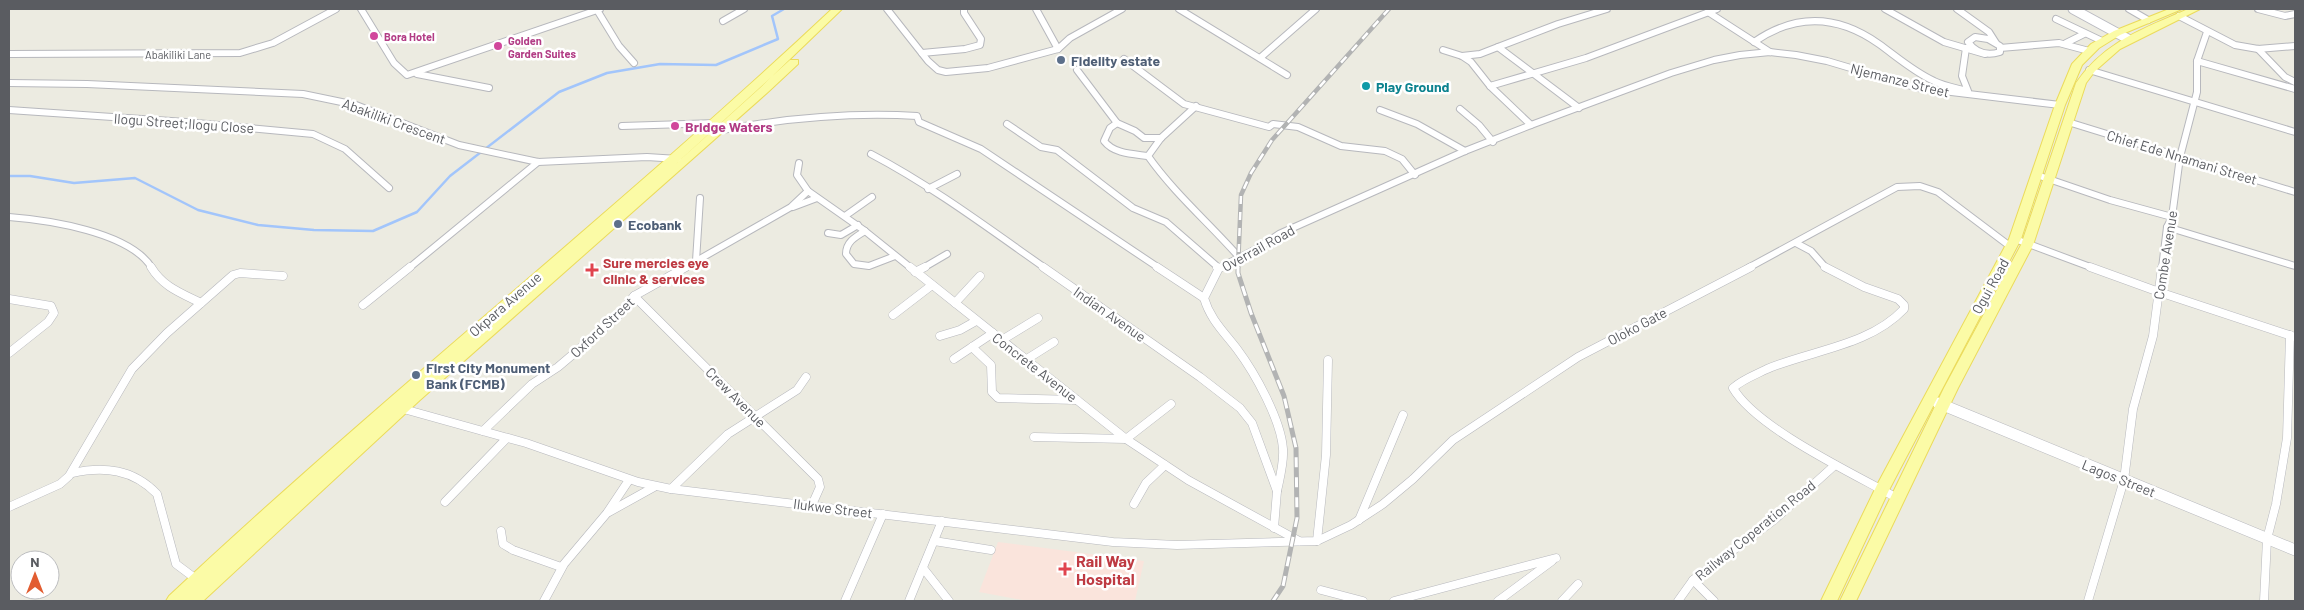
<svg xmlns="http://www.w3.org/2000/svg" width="2304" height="610" font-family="Barlow,sans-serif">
<rect width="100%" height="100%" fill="#ecebe1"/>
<path fill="#fae4dc" d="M998,542L1144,561L1135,601H1028L979,592Z"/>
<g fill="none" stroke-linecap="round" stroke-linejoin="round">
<path stroke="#a2c5fb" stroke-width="2.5" d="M9,176H30L74,183L135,178L198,210L258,225L314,230L373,231L417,212L450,176L559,92L607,73L660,64L716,65L778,39L772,16L784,9"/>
<defs>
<g id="minor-far1">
<path d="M361,9L394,63L407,75L600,9"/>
<path d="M887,9L928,61L938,70L946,72L988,68L1058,49L1070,38L1122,9"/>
<path d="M1036,9L1058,49"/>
<path d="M1179,9L1287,75"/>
<path d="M1885,9L1944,42L1985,54"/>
<path d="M1957,9L1989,32L1996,43"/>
<path d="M2129,9L2148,20"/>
<path d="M2258,9L2285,16L2295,14"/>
<path d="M597,10L619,46L634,63"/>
<path d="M1708,12L1770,52"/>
<path d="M2179,16L2235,45L2258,49L2295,46"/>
<path d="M2056,19L2102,41"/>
<path d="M723,21L744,9"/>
<path d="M1975,37L1988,39L2000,46V52C1987,56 1976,53 1968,42Z"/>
<path d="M1754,42C1796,13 1838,15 1879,44C1897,57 1914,72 1934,81C1944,86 1956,88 1967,91"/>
<path d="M2066,43L2084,34"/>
<path d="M1966,48L1962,76L1968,91"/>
<path d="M2000,48L2059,43L2089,51"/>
<path d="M2258,49L2285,77L2295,82"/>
<path d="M1443,50L1462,56L1471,62L1490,86L1531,125"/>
<path d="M922,53L965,49L980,45L981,39L964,13V9"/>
<path d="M9,54L240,53L273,43L336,9"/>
<path d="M1462,56L1480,54L1498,47"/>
<path d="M1260,58L1316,9"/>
<path d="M1124,59L1184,104L1269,127L1273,124L1298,127L1341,146L1385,151L1402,159L1415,175"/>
<path d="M2197,61L2295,89"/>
<path d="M1077,70L1117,123L1135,131L1144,138H1161"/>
<path d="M2089,70L2295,132"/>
<path d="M417,74L489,88"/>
<path d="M9,83L87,84L303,94L356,105L459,145L538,162L647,157L678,159"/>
<path d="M1490,86L1586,58L1717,9"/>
<path d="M1196,106L1161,138L1148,156C1174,193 1209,223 1239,257"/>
<path d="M1579,108L1498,47L1558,24L1607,9"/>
<path d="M1460,109L1479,125L1493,142"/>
<path d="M9,110L186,122L313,134L345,149L389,188"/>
<path d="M1380,110L1417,124L1465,151"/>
<path d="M2068,122L2295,192"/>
<path d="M1117,123L1110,128L1104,141C1114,154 1133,154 1148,156"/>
<path d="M1007,124L1041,147L1057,150L1133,208L1166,222L1219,268"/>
<path d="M622,126L717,123"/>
<path d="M722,130C787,118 851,112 917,116L919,122L981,149L1159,268"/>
<path d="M871,154C932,186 988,228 1045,268"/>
<path d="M799,163L797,175L808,191L865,231L911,268"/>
<path d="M2037,175L2110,200L2172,217"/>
<path d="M928,189L957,174"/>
<path d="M793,207L817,198"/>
<path d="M845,216L872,197"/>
<path d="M9,217C48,220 130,232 152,268"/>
<path d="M2167,227L2295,266"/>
<path d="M865,231C855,237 846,242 846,254L854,264L869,266L895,256"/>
<path d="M828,233L841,235L858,225"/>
<path d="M2015,239L2093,268"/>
<path d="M1796,243L1811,251L1826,268"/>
<path d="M696,261L700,198"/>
<path d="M409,268L538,162"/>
<path d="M684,268L791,207L808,191"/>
<path d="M923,268L947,254"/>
<path d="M1219,268L1258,248L1279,234L1465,151L1531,125L1671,73L1714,60L1740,55L1770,52L1796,55L1827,61L1918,88L2060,105"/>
<path d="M1748,268L1897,187L1920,186L1938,192L2011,247"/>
<path d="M2162,268L2167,227L2172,217L2180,157L2197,92V61L2207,32"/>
</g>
<g id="minor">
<path d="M151,267C163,287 181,293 201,303"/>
<path d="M910,267L1126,439L1188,480L1299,541"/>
<path d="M1043,267L1200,377L1240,408L1252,423L1277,491L1274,528"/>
<path d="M1157,267L1204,298"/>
<path d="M1217,267L1219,268"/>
<path d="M1222,267L1219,268L1204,298C1210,319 1224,332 1237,349C1255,373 1281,420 1283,449C1284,463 1280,477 1277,491"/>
<path d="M1825,267L1864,287L1898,299L1904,305V309C1869,346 1812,350 1767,369C1755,375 1743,379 1733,388C1756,428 1854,474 1897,498"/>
<path d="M2090,267L2159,292L2295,337"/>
<path d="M915,272L925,267"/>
<path d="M634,296L818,479L820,487L812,505"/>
<path d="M9,299L51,306L54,313L48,322L9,353"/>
<path d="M955,303L980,276"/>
<path d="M363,305L410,267"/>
<path d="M893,315L932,285"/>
<path d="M940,336L960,330L976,321"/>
<path d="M1002,340L1038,318"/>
<path d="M972,347L991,365L992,392L998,398L1077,400"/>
<path d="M954,359L993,333"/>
<path d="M1027,359L1054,342"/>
<path d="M400,408L526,443L638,482L671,489L1113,542L1177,545L1317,541L1351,525L1383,504L1413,479L1453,440L1578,357L1751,267"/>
<path d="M483,431L532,384L558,367L617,317L634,296L686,267"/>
<path d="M1034,437L1126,439L1171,404"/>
<path d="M72,473C104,466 133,469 157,494L176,564L196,579"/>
<path d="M671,489L728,434L797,390L806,377"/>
<path d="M445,502L507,438"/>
<path d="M1134,504L1146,483L1165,465"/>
<path d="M9,507L60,484L69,476L132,369L167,333L233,275L240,273L283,276"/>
<path d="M609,512L654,487"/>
<path d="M1359,520L1403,415"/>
<path d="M501,531L503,544L513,550L561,567"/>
<path d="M934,541L991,550"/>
<path d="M1317,541L1326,455L1328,360"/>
<path d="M923,568L949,601"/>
<path d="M1693,580L1714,601"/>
<path d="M1321,590L1363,601"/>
<path d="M544,601L564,564L607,513L629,480"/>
<path d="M845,601L883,514"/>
<path d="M909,601L942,521"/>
<path d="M1394,601L1556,558"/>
<path d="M1498,601L1552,561"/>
<path d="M1562,601L1578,584"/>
<path d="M1678,601L1693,580L1774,520L1835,465"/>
<path d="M2088,601L2124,480L2133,409L2153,336L2162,267"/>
<path d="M2264,601L2267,539L2276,504L2287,438L2290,335"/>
</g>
<path id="tertiary" d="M1938,403L2295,550"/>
<path id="secondary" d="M2073,9L2128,39"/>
<g id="primary">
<path d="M832,9H842L760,88L669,170L790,60H798V64L768,92L420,400L203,601H185L186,600L166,601L169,596C384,394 617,211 832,9Z"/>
<path d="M2169,9H2182L2120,35L2099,48L2082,65L2065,105L2021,239L1889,490L1837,601H1821L1877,485L2009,239L2055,105L2072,64L2091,44L2114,31Z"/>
<path d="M2188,9H2200L2120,49L2095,71L2086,83L2033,245L1958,388L1856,601H1840L1944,388L2021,245L2076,83C2105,41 2143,29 2188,9Z"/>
</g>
</defs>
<use href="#minor-far1" stroke="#b7b8bd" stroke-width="8"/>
<use href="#minor" stroke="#b7b8bd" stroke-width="9"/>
<use href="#tertiary" stroke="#b7b8bd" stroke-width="12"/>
<use href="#secondary" stroke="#babbc2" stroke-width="11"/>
<use href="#primary" stroke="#ebdb5b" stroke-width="2"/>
<use href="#minor-far1" stroke="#fff" stroke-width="6"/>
<use href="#minor" stroke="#fff" stroke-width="8"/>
<use href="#tertiary" stroke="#fff" stroke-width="11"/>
<use href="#secondary" stroke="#fff" stroke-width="9"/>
<use href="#primary" fill="#fbfba6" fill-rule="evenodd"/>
<defs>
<path id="rail-far1" d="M1238,268L1241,195L1251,173L1272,140L1389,9"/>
<path id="rail" d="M1238,267V273L1251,313L1284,396L1296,448L1297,518L1283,586L1273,601"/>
</defs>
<use href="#rail-far1" stroke="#b2b3b3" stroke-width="4.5"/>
<use href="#rail" stroke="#b2b3b3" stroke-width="5"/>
<use href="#rail-far1" stroke="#fff" stroke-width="2.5" stroke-dasharray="8" stroke-linecap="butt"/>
<use href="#rail" stroke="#fff" stroke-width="3" stroke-dasharray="10" stroke-linecap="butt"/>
</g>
<g fill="#d1479c" stroke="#fff" stroke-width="2">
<circle cx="374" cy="36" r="5"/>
<circle cx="498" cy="46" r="5"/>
<circle cx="675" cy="126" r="5"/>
</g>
<g fill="#5c6f8a" stroke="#fff" stroke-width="2">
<circle cx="1061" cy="60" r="5"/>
<circle cx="618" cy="224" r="5"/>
<circle cx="416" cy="375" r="5"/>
</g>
<circle fill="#0f9aa8" stroke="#fff" stroke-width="2" cx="1366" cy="86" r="5"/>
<g fill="#e0444e" stroke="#fff" stroke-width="2">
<path d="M589.5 262.5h5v5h5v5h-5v5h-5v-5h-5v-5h5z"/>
<path d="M1062.5 561.5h5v5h5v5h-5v5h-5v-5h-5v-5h5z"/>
</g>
<g text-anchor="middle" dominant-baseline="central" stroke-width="5" stroke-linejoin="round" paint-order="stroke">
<g font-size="11" font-weight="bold" fill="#b23c85" stroke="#fff" text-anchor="start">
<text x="384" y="36">Bora Hotel</text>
<text x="508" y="40">Golden<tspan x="508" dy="13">Garden Suites</tspan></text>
</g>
<g font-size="11" fill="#5a5c61" stroke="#fff">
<text x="178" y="54">Abakiliki Lane</text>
</g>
<g font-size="14" font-weight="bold" fill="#4e5e75" stroke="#fff" text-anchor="start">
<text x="1071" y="60">Fidelity estate</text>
<text x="628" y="224">Ecobank</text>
<text x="426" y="367">First City Monument<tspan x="426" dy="16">Bank (FCMB)</tspan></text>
</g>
<g font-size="14" fill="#5a5c61" stroke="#fff">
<text transform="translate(1900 80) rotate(14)">Njemanze Street</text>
<text transform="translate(394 121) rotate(20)">Abakiliki Crescent</text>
<text transform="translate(184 123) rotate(4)">Ilogu Street;Ilogu Close</text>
<text transform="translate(2182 157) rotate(17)">Chief Ede Nnamani Street</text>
<text transform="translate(1258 248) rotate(-29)">Overrail Road</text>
<text transform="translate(2165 255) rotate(-81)">Combe Avenue</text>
<text transform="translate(1990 286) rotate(-61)">Ogui Road</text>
<text transform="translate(505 304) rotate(-41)">Okpara Avenue</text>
<text transform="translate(1110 314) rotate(35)">Indian Avenue</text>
<text transform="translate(1637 326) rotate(-28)">Oloko Gate</text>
<text transform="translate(602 327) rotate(-43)">Oxford Street</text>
<text transform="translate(1035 367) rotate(38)">Concrete Avenue</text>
<text transform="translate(736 397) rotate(45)">Crew Avenue</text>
<text transform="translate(2119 478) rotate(22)">Lagos Street</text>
<text transform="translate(833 508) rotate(7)">Ilukwe Street</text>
<text transform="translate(1755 530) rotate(-39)">Railway Coperation Road</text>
</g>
<g font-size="14" font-weight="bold" fill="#0d838f" stroke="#fff" text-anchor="start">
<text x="1376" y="86">Play Ground</text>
</g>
<g font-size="14" font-weight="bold" fill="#b23c85" stroke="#fff" text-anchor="start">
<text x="685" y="126">Bridge Waters</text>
</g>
<g font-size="14" font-weight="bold" fill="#be3a42" stroke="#fff" text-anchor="start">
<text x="603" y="262">Sure mercies eye<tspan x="603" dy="16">clinic &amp; services</tspan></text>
</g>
<g font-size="16" font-weight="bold" fill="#be3a42" stroke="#fff" text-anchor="start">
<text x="1076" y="560">Rail Way<tspan x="1076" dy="18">Hospital</tspan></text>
</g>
</g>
<rect width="2304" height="610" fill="none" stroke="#5a5c61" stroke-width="20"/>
<g transform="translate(35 575)"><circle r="24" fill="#ffffff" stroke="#bdbec0"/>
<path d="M0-4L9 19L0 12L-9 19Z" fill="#e25d31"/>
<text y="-8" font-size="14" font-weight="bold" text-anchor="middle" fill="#5a5c61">N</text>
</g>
</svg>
